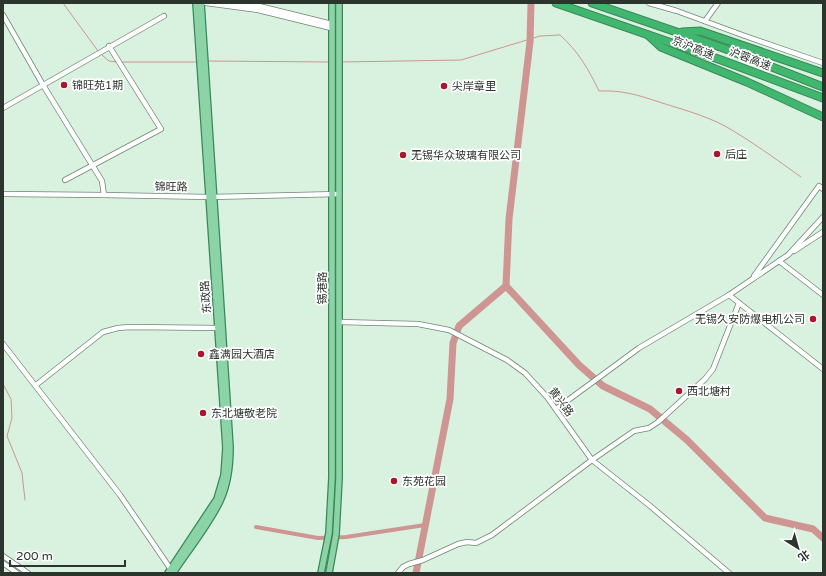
<svg xmlns="http://www.w3.org/2000/svg" width="826" height="576" font-family="'Varela Round','Noto Sans SC',sans-serif">
<rect width="100%" height="100%" fill="#d9f2df"/>
<g fill="none" stroke-linecap="round" stroke-linejoin="round">
<g stroke="#ce9593" stroke-width="1">
<path d="M63,3L98,51"/>
<path d="M102,55L109,61L118,62"/>
<path d="M207,61L330,62"/>
<path d="M121,62H198"/>
<path d="M341,62L461,60L540,36L560,35C578,51 589,70 599,91C622,90 638,95 659,102C681,109 704,115 725,126C751,141 776,159 801,177"/>
<path d="M3,384L11,399L12,418L7,436L22,473L25,500"/>
</g>
<path stroke="#ce9593" stroke-width="4" d="M256,527L318,538L346,537L425,525"/>
<g stroke="#ce9593" stroke-width="7">
<path d="M506,286L579,365L603,386L650,409L687,440L765,518L813,529L823,538"/>
<path d="M416,573L450,399L453,343L459,326L506,286L509,219L530,42L531,3"/>
</g>
<defs>
<g id="minor">
<path d="M206,3L258,10L331,28"/>
<path d="M233,3L259,6L332,24"/>
<path d="M649,3L677,11L745,36L823,63"/>
<path d="M3,15L43,85L102,181L104,195"/>
<path d="M705,21L718,3"/>
<path d="M3,108L164,16"/>
<path d="M65,180L161,129L109,46"/>
<path d="M3,194L104,195L209,197L339,194"/>
<path d="M794,251L823,232"/>
<path d="M779,261L823,295"/>
<path d="M754,276L819,186L823,189"/>
<path d="M729,295L823,369"/>
<path d="M339,322L418,324L449,330L507,360L525,373L547,397L592,460L649,505L729,573"/>
<path d="M3,344L120,495L172,571"/>
<path d="M36,385L103,332L118,328L130,327L220,328"/>
<path d="M556,409L639,348L729,295L779,261L788,255L823,217"/>
<path d="M3,556L28,573"/>
<path d="M3,563L17,573"/>
<path d="M398,573L403,567L409,564L423,560L458,544L467,542L476,543L492,535L592,460L634,431L649,428L658,422L705,379L713,369L739,303"/>
</g>
<g id="major">
<path d="M168,573L217,499L224,475L226,448L196,3"/>
<path d="M173,573C188,550 208,526 220,501C228,484 230,465 230,447L201,3"/>
<path d="M321,573L329,533L332,478V3"/>
<path d="M329,573L336,534L339,478V3"/>
</g>
<g id="highway">
<path d="M556,3L721,60L823,98"/>
<path d="M592,3L726,49L823,87"/>
<path d="M682,32L700,31L823,73"/>
<path d="M648,35L661,47L747,82L823,117"/>
</g>
</defs>
<use href="#minor" stroke="#6f8575" stroke-width="6"/>
<use href="#major" stroke="#398857" stroke-width="8"/>
<use href="#highway" stroke="#398857" stroke-width="9"/>
<use href="#minor" stroke="#fff" stroke-width="4.5"/>
<use href="#major" stroke="#8dd3a8" stroke-width="5.5"/>
<use href="#highway" stroke="#41b66e" stroke-width="7"/>
</g>
<g fill="#ab162d" stroke="#fff" stroke-width="1.5">
<circle cx="64" cy="85" r="4"/>
<circle cx="444" cy="86" r="4"/>
<circle cx="717" cy="154" r="4"/>
<circle cx="403" cy="155" r="4"/>
<circle cx="813" cy="319" r="4"/>
<circle cx="201" cy="354" r="4"/>
<circle cx="679" cy="391" r="4"/>
<circle cx="203" cy="413" r="4"/>
<circle cx="394" cy="481" r="4"/>
</g>
<g text-anchor="middle" dominant-baseline="central" stroke-width="3.5" stroke-linejoin="round" paint-order="stroke">
<g font-size="11" fill="#2b342d" stroke="#fff">
<text transform="translate(693 48) rotate(22)">京沪高速</text>
<text transform="translate(750 59) rotate(21)">沪蓉高速</text>
<text transform="translate(171 187) rotate(1)">锦旺路</text>
<text transform="translate(322 288) rotate(-90)">锡港路</text>
<text transform="translate(206 297) rotate(-94)">东政路</text>
<text transform="translate(561 402) rotate(53)">黄兴路</text>
</g>
<g font-size="11" fill="#2b342d" stroke="#fff" text-anchor="start">
<text x="72" y="85">锦旺苑1期</text>
<text x="452" y="86">尖岸章里</text>
<text x="725" y="154">后庄</text>
<text x="411" y="155">无锡华众玻璃有限公司</text>
<text x="805" y="319" text-anchor="end">无锡久安防爆电机公司</text>
<text x="209" y="354">鑫满园大酒店</text>
<text x="687" y="391">西北塘村</text>
<text x="211" y="413">东北塘敬老院</text>
<text x="402" y="481">东苑花园</text>
</g>
</g>
<rect width="826" height="576" fill="none" stroke="#2b342d" stroke-width="8"/>
<g transform="translate(798 548) rotate(143)" stroke="#ffffff" stroke-width="3" paint-order="stroke">
<path d="M0-3L7 15L0 10L-7 15Z" fill="#2b342d"/>
<text y="-6" font-size="11" font-weight="bold" text-anchor="middle" fill="#2b342d">北</text>
</g>
<path d="M10 560v6h115v-6" fill="none" stroke="#2b342d" stroke-width="2"/>
<text x="16" y="560" font-size="12" fill="#2b342d" stroke="#ffffff" stroke-width="3" paint-order="stroke">200 m</text>
</svg>
